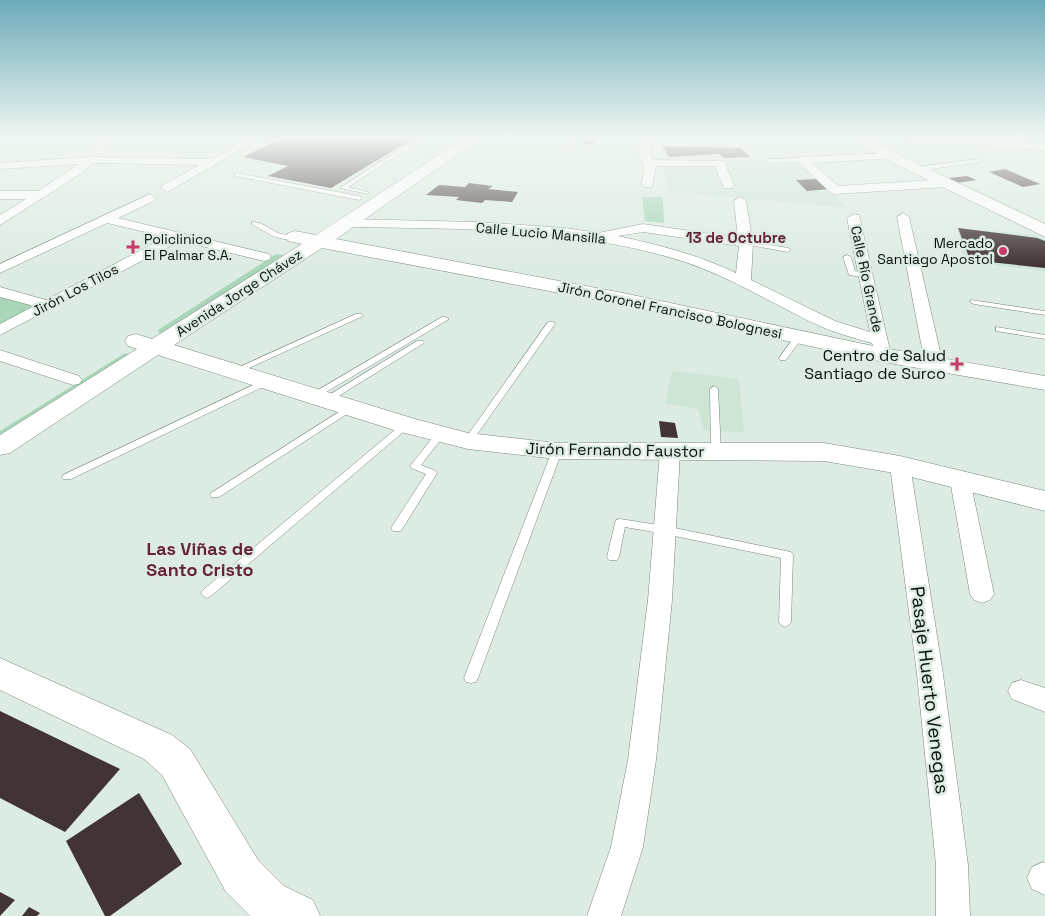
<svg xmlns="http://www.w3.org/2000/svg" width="1045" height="916" font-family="'Space Grotesk',sans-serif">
<rect width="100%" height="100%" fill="#ddece2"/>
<g fill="#cee5d6">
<path d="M796,159L849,208L668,191L662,162Z"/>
<path d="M958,228L1034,235L1045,240V271L964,262Z"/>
<path d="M672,371L739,379L744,432L704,431L698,409L665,403Z"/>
</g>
<g fill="#a9d6b9">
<path d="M642,197H663L664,223L645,221Z"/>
<path d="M276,254L284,255L160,336L158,330Z"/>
<path d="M0,295L34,306V309L0,328Z"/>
<path d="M125,353L131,355L0,439V431Z"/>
</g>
<g fill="#413336">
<path d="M284,137H416L331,188L268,176L288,166L243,157Z"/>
<path d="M587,137H597L593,145L583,144Z"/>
<path d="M662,146L741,148L750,157L724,158L719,154L669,157Z"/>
<path d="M1005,169L1040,184L1023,187L989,172Z"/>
<path d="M967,176L976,180L957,183L949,178Z"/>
<path d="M817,179L829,189L807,191L796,180Z"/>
<path d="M469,183L493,186L488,189L518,192L512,202L485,200L482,203L456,200L459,197L426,195L439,185L465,187Z"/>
<path d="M958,228L1037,238L1045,241V268L970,260Z"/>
<path d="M659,421L675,423L678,438L661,437Z"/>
<path d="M0,711L120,769L65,832L0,798Z"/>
<path d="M139,793L182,864L110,916H105L66,841Z"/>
<path d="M0,892L15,900L0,916Z"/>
<path d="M29,907L40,913L37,916H22Z"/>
</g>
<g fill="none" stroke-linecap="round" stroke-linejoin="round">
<defs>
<g id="lane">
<path d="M419,137H425L348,187L368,192V194L340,188Z"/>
<path d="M576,137H581L566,155H562V153Z"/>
<path d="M802,158L804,159V161L769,163L766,161L769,159Z"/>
<path d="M978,159L980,160V162L917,171L914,169L917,167Z"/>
<path d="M237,173L359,196L362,198L359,200L235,176L234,175Z"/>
<path d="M252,222C261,221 270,229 278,233C285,236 292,233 298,237C284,245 264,231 252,224Z"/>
<path d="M746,241L788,248L791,250L788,252L744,244L743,243Z"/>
<path d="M847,255L851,257L855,271L869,274V278L849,275L843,257Z"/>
<path d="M971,300L1045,311V315L974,304L970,302Z"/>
<path d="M356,314H362L363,316L238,373H232L231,371Z"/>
<path d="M442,317H445L449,319L316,398L313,399L308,396Z"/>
<path d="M548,322H554L555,324L471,443H465L463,441L465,439Z"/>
<path d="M996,327L1045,335V339L996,331Z"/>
<path d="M796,335H799L803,337L786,360H780L779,358Z"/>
<path d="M417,341H423L424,343L329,402L326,403L321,400Z"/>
<path d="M268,378L271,379L272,381L271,383L71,479H63L62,477L63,475Z"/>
<path d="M714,386L718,389L721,452L716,455L711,452L710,389Z"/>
<path d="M350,405L355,408L353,410L219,497H211L210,495L211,493Z"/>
<path d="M406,422L409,423L411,425L409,427L211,596L207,598L203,596L201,593L203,590L403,423Z"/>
<path d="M440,431L445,434L421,465L436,471L437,473L401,531H393L391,528L426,474L411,468L410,466L437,432Z"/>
<path d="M557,448L562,451L478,678L476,682L471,683L466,682L464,678L552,451Z"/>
<path d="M620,519L665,526L791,552L793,555L791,622L789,625L785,627L781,625L779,622L781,558L665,534L625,527L619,557L617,560H609L607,557L615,523L616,520Z"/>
</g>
<g id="street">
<path d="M105,137H116L103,153H95L93,151Z"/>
<path d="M250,137H264L167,192L161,188L163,185L200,165L92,163L85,171L0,225V215L26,199H0V191H38L79,164L0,169V163L89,157L212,159Z"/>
<path d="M643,137H653L650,152L653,160L724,161L734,185L732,188H724L715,166H656L652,187H644L642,184L644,167L638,152Z"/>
<path d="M890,137H949L1045,144V150L895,140Z"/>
<path d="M890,153L894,154L896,156L894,158L812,163L838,186L947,179L953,183L947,187L835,194L831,193L796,160L802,157Z"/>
<path d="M150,194L156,198L154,201L118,218L269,254L271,257L269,260L264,261L180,241L0,335V324L34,306L0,297V287L46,300L166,237L107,223L0,273V264Z"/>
<path d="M740,197L746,201L753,243L751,280L835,321L870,332L847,218L854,214L859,215L891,355L889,359H877L872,343C855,338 838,334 822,327C776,306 733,278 685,262C576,227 461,229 348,227L341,223L348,219L478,222L565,228L598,233L643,224L738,238L734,201ZM643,232L739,246L736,273C699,255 659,245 618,236Z"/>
<path d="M903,213L909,217L943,364L940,368L934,369L928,368L925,364L897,217Z"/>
<path d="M0,350L79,376L82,380L79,384L73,385L0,361Z"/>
<path d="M670,446L677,448L680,452L672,600L656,760L643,847L621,916H587L611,847L628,760L648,600L660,452L663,448Z"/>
<path d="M900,459L907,460L910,465L943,674L968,865L970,916H936V865L917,674L890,465L893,460Z"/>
<path d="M960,473L967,475L970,480L994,594L990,600L982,603L974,600L970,594L950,480L953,475Z"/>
<path d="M1021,680L1045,688V712L1012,699L1008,691L1012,683Z"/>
<path d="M1043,862L1045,863V895L1032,889L1027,878L1032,867Z"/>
</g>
<g id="secondary">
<path d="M466,137H483L336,239L623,293L883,348L1045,376V390L883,362L623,305L322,248L174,345L415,419L468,433L557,443H824L900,456L1045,491V511L900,474L824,461L557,459L468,449L397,431L158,355L10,453L0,455V435L137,349L128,346L125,341L128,336L136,334L152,339L302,244L288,241L286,237L288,233L295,231L316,235Z"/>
<path d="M852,137H870L895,153L1045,224V237L885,159Z"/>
<path d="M0,658L172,735L190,749L258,860L284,886L313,900L320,916H250L226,892L162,775L144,759L0,690Z"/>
</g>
</defs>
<use href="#lane" stroke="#79877e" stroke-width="1"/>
<use href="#street" stroke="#79877e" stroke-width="1"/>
<use href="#secondary" stroke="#79877e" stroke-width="1"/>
<use href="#lane" fill="#fff" fill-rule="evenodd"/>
<use href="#street" fill="#fff" fill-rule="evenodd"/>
<use href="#secondary" fill="#fff" fill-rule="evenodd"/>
</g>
<linearGradient id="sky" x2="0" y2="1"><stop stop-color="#6caab9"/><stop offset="0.52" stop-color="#f0f6f2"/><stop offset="1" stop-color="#f0f6f2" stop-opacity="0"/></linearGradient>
<rect width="1045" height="266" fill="url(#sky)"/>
<g fill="#c73b6b" stroke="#ddece2" stroke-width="2">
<path d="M130.5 239.5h5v5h5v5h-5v5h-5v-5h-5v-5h5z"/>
<circle cx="1003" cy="251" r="5"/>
<path d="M954.5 356.5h5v5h5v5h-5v5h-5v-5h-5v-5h5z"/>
</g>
<g text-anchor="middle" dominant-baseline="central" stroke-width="5" stroke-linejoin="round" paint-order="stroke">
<g font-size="14" fill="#0a0f0b" stroke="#ddece2">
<text transform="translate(541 233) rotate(5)">Calle Lucio Mansilla</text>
<text transform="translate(867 279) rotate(78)">Calle Río Grande</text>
<text transform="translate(75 290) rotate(-28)">Jirón Los Tilos</text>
<text transform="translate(239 293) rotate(-33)">Avenida Jorge Chávez</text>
<text transform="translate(670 310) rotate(12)">Jirón Coronel Francisco Bolognesi</text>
</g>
<g font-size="14" fill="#0a0f0b" stroke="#ddece2" text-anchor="start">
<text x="144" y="239">Policlinico<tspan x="144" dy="16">El Palmar S.A.</tspan></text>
<text x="993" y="243" text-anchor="end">Mercado<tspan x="993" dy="16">Santiago Apostol</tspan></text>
</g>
<g font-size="15" font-weight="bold" fill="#662237" stroke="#ddece2">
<text x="736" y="237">13 de Octubre</text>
</g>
<g font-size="16" fill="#0a0f0b" stroke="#ddece2" text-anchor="end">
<text x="946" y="355">Centro de Salud<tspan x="946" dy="18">Santiago de Surco</tspan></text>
</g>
<g font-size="16" fill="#0a0f0b" stroke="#ddece2">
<text transform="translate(615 450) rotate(1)">Jirón Fernando Faustor</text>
</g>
<g font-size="18" font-weight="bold" fill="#662237" stroke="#ddece2">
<text x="200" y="548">Las Viñas de<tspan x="200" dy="21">Santo Cristo</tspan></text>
</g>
<g font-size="19" fill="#0a0f0b" stroke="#ddece2">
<text transform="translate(930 690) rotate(83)">Pasaje Huerto Venegas</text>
</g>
</g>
</svg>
